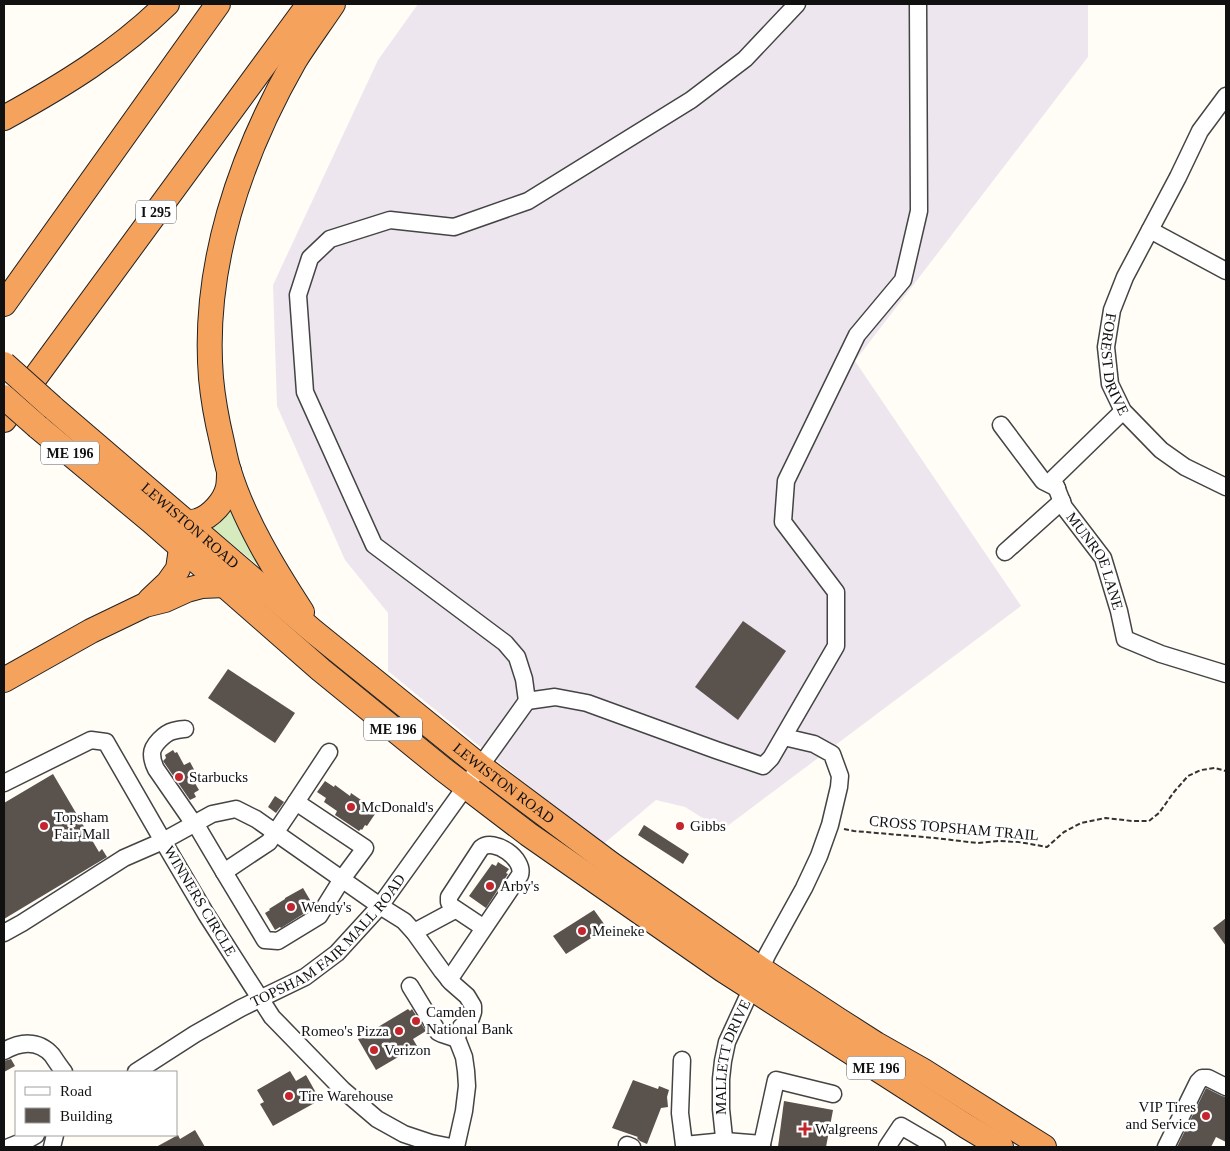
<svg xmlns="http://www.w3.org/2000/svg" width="1230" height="1151" font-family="'Times New Roman',serif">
<rect width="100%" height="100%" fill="#fffdf5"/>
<path fill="#eee6ef" d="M418,4H1088V57L855,361L1021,606L722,830L685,807L656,800L601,846L388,671V613L345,560L277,406L273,285L378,60Z"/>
<path fill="#d5ebbd" d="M228,500L264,568L260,567L212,528L211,525Z"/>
<g fill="#5a524d">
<path d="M743,621L786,651L738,720L695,687Z"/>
<path d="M228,669L295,713L275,743L208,698Z"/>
<path d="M173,750L175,753L177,752L184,765L190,762L197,775L192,778L199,790L194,793L196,797L190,800L163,761L166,758L165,755Z"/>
<path d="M53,774L99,852L102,849L107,857L4,919V803Z"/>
<path d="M325,781L334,787L335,785L350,796L351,793L377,811L367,826L365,825L362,830L361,829L359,831L335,815L337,811L324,802L326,798L317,792Z"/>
<path d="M275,796L284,802L276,813L268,807Z"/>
<path d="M644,825L689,854L683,864L638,835Z"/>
<path d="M498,862L509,869L506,873L508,874L486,908L469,896L492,864L496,866Z"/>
<path d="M303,888L313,905L304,910L305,913L281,928L280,927L275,930L265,913L270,910L269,909L285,899V898Z"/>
<path d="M594,910L607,928L566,954L553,936Z"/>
<path d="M1226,918V946L1213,928Z"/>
<path d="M408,1009L410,1011L412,1009L426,1031L413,1039L417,1046L376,1070L358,1039Z"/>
<path d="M11,1059L15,1066L4,1072V1061Z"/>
<path d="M290,1071L296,1081L306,1075L320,1100L273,1126L260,1104L264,1102L257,1090Z"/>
<path d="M633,1080L658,1089L659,1086L669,1090L667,1097L668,1107L661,1108L647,1144L640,1141L637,1138L638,1137L612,1128Z"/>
<path d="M1206,1088L1222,1096L1226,1097V1142L1216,1137L1211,1147H1177Z"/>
<path d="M784,1101L833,1110L826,1147H778Z"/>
<path d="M195,1130L205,1147H156L178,1135L180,1139Z"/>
</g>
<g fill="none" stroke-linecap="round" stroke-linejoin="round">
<defs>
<g id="minor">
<path d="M797,4L745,59L691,100L528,201L454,227L390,220L330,239L310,258L298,295L305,392L374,545L505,643L517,657L524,679L527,701L555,697L587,703L716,750L763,766L771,758L836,646V592L783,522L786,481L857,335L903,280L919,211L918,4"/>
<path id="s1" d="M1226,96L1200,131L1178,177L1125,277L1112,310L1106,347L1110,384L1123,411L1161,450L1185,467L1226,487"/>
<path d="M1150,230L1226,271"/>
<path id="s2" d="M1123,411L1053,479L1064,507L1103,558L1119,611L1125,639L1161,654L1226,674"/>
<path d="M1001,425L1043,481L1057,488"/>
<path d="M1005,552L1062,501"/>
<path d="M185,729C182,729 177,730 173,731C165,733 152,745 152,754C152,759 154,765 156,769L194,824"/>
<path d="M4,783L91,740L106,742L163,841L124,858L22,923L4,933"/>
<path d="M195,823L224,872L265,940L278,941L319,916L342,879L365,848L296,802L329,752"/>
<path d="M224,872L269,842L296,802"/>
<path d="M414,932L455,910"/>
<path d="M449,980L520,875C525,859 494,837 481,848L449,897V902L451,906L484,928"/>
<path d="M410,986L438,1032L442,1034L457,1039"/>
<path d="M4,1051C20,1042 38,1039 52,1055C56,1061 60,1067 64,1072"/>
<path d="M682,1060L680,1113L684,1145L725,1141L762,1144V1147"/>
<path id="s3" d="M136,1072L195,1034L241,1008L305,977L337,953L380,906L527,701"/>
<path d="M762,1144L776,1080L833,1094"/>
<path d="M627,1145L632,1147"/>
<path d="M9,1147L29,1139L36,1135"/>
<path d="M52,1147L55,1135"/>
<path d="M451,1147L431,1143L404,1134L377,1119L343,1090L272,1017L206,914L163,841L212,814L236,809L256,819L380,906L404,921L414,932L442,971L451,982L467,996L473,1006V1012L471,1018L461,1027L458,1033L457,1039L464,1057L466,1071L467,1086L464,1111L456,1147"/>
<path id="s4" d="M725,1147L721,1109V1079L723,1061L727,1042L767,955L804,888L819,856L830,825L839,787L840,776L832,754L814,744L784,737"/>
<path d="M887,1147L901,1126L937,1147"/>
<path d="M1166,1147L1198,1082L1202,1078H1208L1226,1087"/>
</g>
<g id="highway">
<path d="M4,118C64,85 118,52 167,4"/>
<path d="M4,304L218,4"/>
<path id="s5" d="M52,407L313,631L480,766L611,864L761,969L837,1019L876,1044L922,1070L1044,1147"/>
<path d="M4,420L309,4"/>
<path d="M38,427L151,521L321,670L444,770L528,834L723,970L966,1126L1001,1147"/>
<path d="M173,521C181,522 189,523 197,521C211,517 225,501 228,487C229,482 229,476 229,471"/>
<path d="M150,600L168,583L178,569L183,535"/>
<path d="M302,612C274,569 244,520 229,471C226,462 224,451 222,442C217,421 213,400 211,378C202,267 240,156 295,60C307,41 321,22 333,4"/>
<path d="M4,680L91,631L145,605L165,600L187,590L202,586L225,585"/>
</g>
</defs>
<use href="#minor" stroke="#444" stroke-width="19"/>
<use href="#highway" stroke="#222" stroke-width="26"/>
<path stroke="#333" stroke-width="2" stroke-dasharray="5 2.5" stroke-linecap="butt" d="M844,829L854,831L935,838L977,843L999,841L1019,842L1047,847L1064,832L1081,823L1106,818L1132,821H1149L1159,813L1174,792L1188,776L1201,770L1215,768L1226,771"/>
<use href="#minor" stroke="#fff" stroke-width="16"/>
<use href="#highway" stroke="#f5a25d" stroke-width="24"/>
<defs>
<g id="highway-bridge">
<path d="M4,364L52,407"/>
<path d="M4,397L38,427"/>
</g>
</defs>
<use href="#highway-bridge" stroke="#222" stroke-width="26" stroke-linecap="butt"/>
<use href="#highway-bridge" stroke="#f5a25d" stroke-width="24"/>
</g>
<g fill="#c4262e" stroke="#fff" stroke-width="2">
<circle cx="179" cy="777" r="5"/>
<circle cx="351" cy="807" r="5"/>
<circle cx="44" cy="826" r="5"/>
<circle cx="680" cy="826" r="5"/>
<circle cx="490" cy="886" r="5"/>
<circle cx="291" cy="907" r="5"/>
<circle cx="582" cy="931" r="5"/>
<circle cx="416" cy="1021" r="5"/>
<circle cx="399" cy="1031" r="5"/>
<circle cx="374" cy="1050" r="5"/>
<circle cx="289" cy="1096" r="5"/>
<circle cx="1206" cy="1116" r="5"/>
<path d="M802.5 1121.5h5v5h5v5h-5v5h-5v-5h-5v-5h5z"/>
</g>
<g text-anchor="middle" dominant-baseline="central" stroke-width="5" stroke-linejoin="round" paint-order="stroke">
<g fill="#fff" stroke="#585858" stroke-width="1">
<rect x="136" y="200.5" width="40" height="23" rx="4"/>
<rect x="41" y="441.5" width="58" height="23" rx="4"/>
<rect x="364" y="717.5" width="58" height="23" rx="4"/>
<rect x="847" y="1056.5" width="58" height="23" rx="4"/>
</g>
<g font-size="14" font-weight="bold" fill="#111">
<text x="156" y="212">I 295</text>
<text x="70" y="453">ME 196</text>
<text x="393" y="729">ME 196</text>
<text x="876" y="1068">ME 196</text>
</g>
<g font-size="15" fill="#111" stroke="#fff">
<text stroke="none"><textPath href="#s1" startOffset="299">FOREST DRIVE</textPath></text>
<text stroke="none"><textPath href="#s5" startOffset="182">LEWISTON ROAD</textPath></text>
<text stroke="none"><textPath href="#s2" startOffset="191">MUNROE LANE</textPath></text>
<text stroke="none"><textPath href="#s5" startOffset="588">LEWISTON ROAD</textPath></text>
<text transform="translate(954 828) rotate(5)">CROSS TOPSHAM TRAIL</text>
<text transform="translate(200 901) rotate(59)">WINNERS CIRCLE</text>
<text stroke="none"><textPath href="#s3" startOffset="235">TOPSHAM FAIR MALL ROAD</textPath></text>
<text stroke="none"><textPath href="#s4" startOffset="92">MALLETT DRIVE</textPath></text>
</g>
<g font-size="15" fill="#111" stroke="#fff" text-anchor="start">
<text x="189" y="777">Starbucks</text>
<text x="361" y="807">McDonald's</text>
<text x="54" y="817">Topsham<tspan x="54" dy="17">Fair Mall</tspan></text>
<text x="690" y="826">Gibbs</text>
<text x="500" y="886">Arby's</text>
<text x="301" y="907">Wendy's</text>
<text x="592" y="931">Meineke</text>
<text x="426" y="1012">Camden<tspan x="426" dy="17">National Bank</tspan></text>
<text x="389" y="1031" text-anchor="end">Romeo's Pizza</text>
<text x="384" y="1050">Verizon</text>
<text x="299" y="1096">Tire Warehouse</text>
<text x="1196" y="1107" text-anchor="end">VIP Tires<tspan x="1196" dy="17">and Service</tspan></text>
<text x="815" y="1129">Walgreens</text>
</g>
</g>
<rect width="1230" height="1151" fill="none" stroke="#111111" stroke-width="10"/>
<rect x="15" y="1071" width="162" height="65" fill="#ffffff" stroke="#a0a0a0"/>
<rect x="25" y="1087" width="25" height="8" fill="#ffffff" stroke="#a0a0a0"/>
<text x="60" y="1096" font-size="15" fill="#111111">Road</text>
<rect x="25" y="1108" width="25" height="15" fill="#5a524d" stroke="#a0a0a0"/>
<text x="60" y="1121" font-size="15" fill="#111111">Building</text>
</svg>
